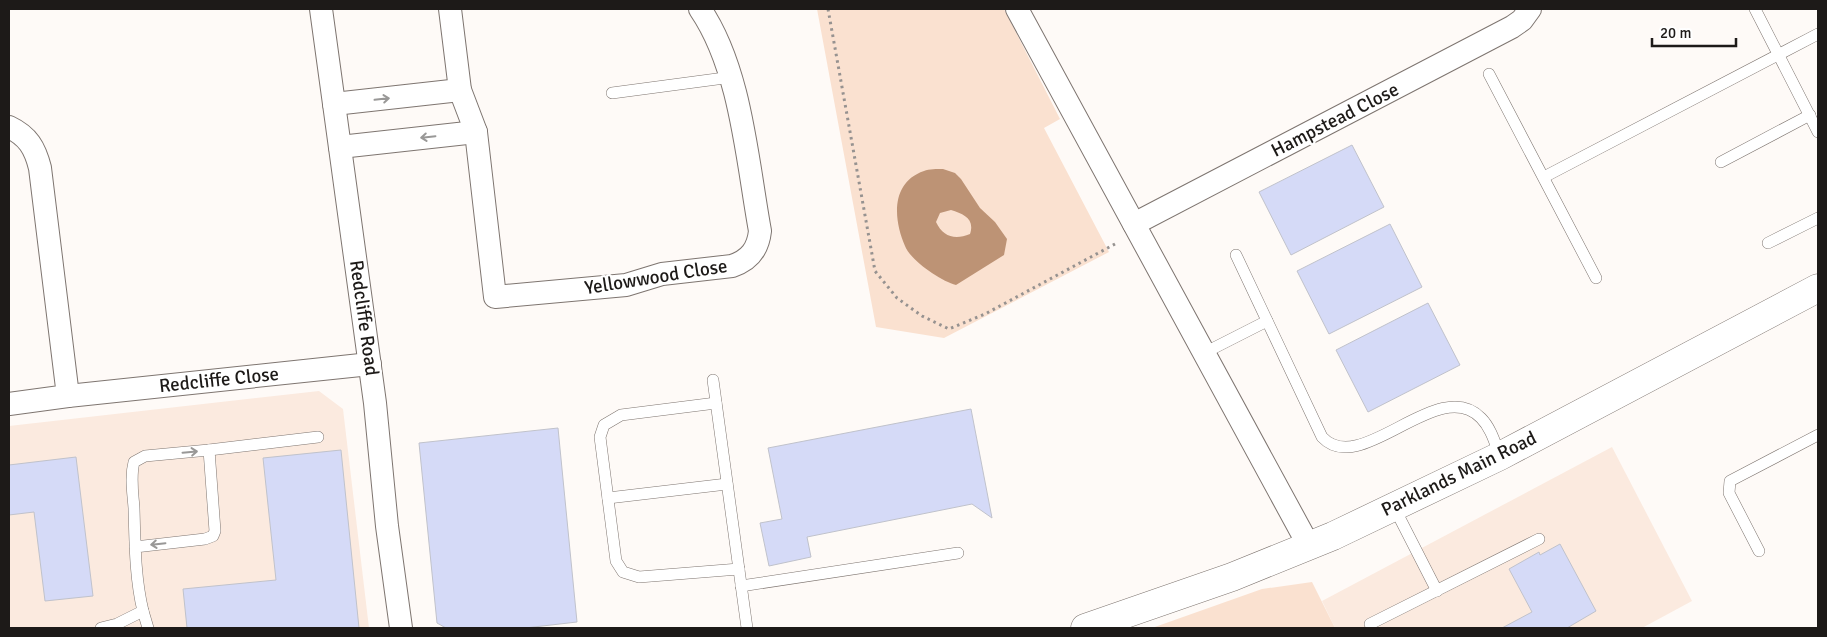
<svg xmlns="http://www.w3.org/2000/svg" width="1827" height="637" font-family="Signika,sans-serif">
<rect width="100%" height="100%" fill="#fefaf7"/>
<g fill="#fbeadf">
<path d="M319,391L343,409L369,628H9V426Z"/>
<path d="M1612,447L1692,601L1642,628H1335L1322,601Z"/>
</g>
<g fill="#fae1d0">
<path d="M817,9H1004L1060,119L1044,128L1109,252L944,338L876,327Z"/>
<path d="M1312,582L1335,628H1152L1262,589Z"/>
</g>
<path fill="#bd9375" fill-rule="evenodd" d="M943,169L955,173L961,179L980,208L995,222L1007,239L1004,255L956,285C941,281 911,261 905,246C893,219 891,182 924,171C929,169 937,169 943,169ZM951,210C964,214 975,219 970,234C955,240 943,237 936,222L940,213Z"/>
<g fill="#d5daf7" stroke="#c0c2cb">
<path d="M1352,145L1384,207L1291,255L1259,192Z"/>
<path d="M1390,224L1422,287L1329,334L1297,271Z"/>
<path d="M1428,303L1460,365L1368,412L1336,350Z"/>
<path d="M971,409L992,518L972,504L807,537L811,557L769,566L760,523L782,519L768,448Z"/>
<path d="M558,428L577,622L525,628H446L437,623L419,443Z"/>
<path d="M341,450L359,628H187L183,589L276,580L263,458Z"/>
<path d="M76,457L93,596L45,601L34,512L9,515V465Z"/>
<path d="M1560,544L1596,611L1567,628H1502L1532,612L1509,569L1539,552L1540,555Z"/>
</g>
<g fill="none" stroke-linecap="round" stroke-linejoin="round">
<defs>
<g id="service">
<path d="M1755,9L1818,132"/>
<path d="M1489,74L1596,278"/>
<path d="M612,93L732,77"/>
<path d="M1721,162L1810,115"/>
<path d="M1544,177L1818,34"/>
<path d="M1768,243L1818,218"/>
<path d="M1236,255L1322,437C1361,479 1438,374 1481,418C1491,428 1495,443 1500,456"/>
<path d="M1204,353L1267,321"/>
<path d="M713,380L747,628"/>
<path d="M716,403L621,415L604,425L600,437L616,561L623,572L639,577L739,569"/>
<path d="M209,450L318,437"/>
<path d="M608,498L727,484"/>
<path d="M1394,507L1437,591"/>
<path d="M1759,551L1729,493L1730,481L1818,435"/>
<path d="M741,586L958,553"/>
<path d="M143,611L148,628"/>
<path d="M1370,624L1539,539"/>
<path d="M101,628L117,624L143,611C135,578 135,543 134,508C133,494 130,477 134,462L145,456L209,450L215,531L213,536L205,539L135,547"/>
</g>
<g id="minor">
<path d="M321,9L375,403L387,526L401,628"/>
<path d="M450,9L460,90L476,132L495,297L626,285L662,274L732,266C750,260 758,249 760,231C747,160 741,69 700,9"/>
<path d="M1017,9L1309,546"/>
<path d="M334,104L460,90"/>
<path d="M9,127C28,136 35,148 40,168L68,396L9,404"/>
<path d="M340,147L476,132"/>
<path d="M1134,224L1512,27L1522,20L1530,9"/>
<path d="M68,396L370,364"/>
</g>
<path id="tertiary" d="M1085,628L1232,577L1333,536L1500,456L1818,288"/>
</defs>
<use href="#service" stroke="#7e7570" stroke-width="12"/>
<use href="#minor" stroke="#7e7570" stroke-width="24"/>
<use href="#tertiary" stroke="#7e7570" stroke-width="29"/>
<path stroke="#969290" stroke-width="3" stroke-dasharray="2.5 4" stroke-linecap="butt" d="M828,9L875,271L897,298L922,316L949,329L985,314L1115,244"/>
<use href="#service" stroke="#fff" stroke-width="11"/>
<use href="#minor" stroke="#fff" stroke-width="22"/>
<use href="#tertiary" stroke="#fff" stroke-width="28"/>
</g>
<defs><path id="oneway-shaft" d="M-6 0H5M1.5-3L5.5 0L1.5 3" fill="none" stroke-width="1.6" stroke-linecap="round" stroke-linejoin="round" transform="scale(1.25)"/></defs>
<g stroke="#999897">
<use href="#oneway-shaft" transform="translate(382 99) rotate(-6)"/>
<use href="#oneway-shaft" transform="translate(428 137) rotate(174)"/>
<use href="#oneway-shaft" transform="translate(190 452) rotate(-5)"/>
<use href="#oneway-shaft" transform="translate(158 544) rotate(174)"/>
</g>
<g text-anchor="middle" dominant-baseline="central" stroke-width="4.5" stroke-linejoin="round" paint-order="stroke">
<g font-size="19" fill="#1d1a18" stroke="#fff">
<text transform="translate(1335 120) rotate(-27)">Hampstead Close</text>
<text transform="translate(656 277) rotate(-9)">Yellowwood Close</text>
<text transform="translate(364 318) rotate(82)">Redcliffe Road</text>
<text transform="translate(219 380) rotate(-6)">Redcliffe Close</text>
<text transform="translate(1459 474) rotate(-26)">Parklands Main Road</text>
</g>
</g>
<rect width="1827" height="637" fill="none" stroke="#1d1a18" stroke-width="20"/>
<path d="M1652 38v8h84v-8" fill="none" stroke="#1d1a18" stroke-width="2.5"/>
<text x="1660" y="38" font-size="15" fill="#1d1a18" stroke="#ffffff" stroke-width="4" paint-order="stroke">20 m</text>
</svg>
